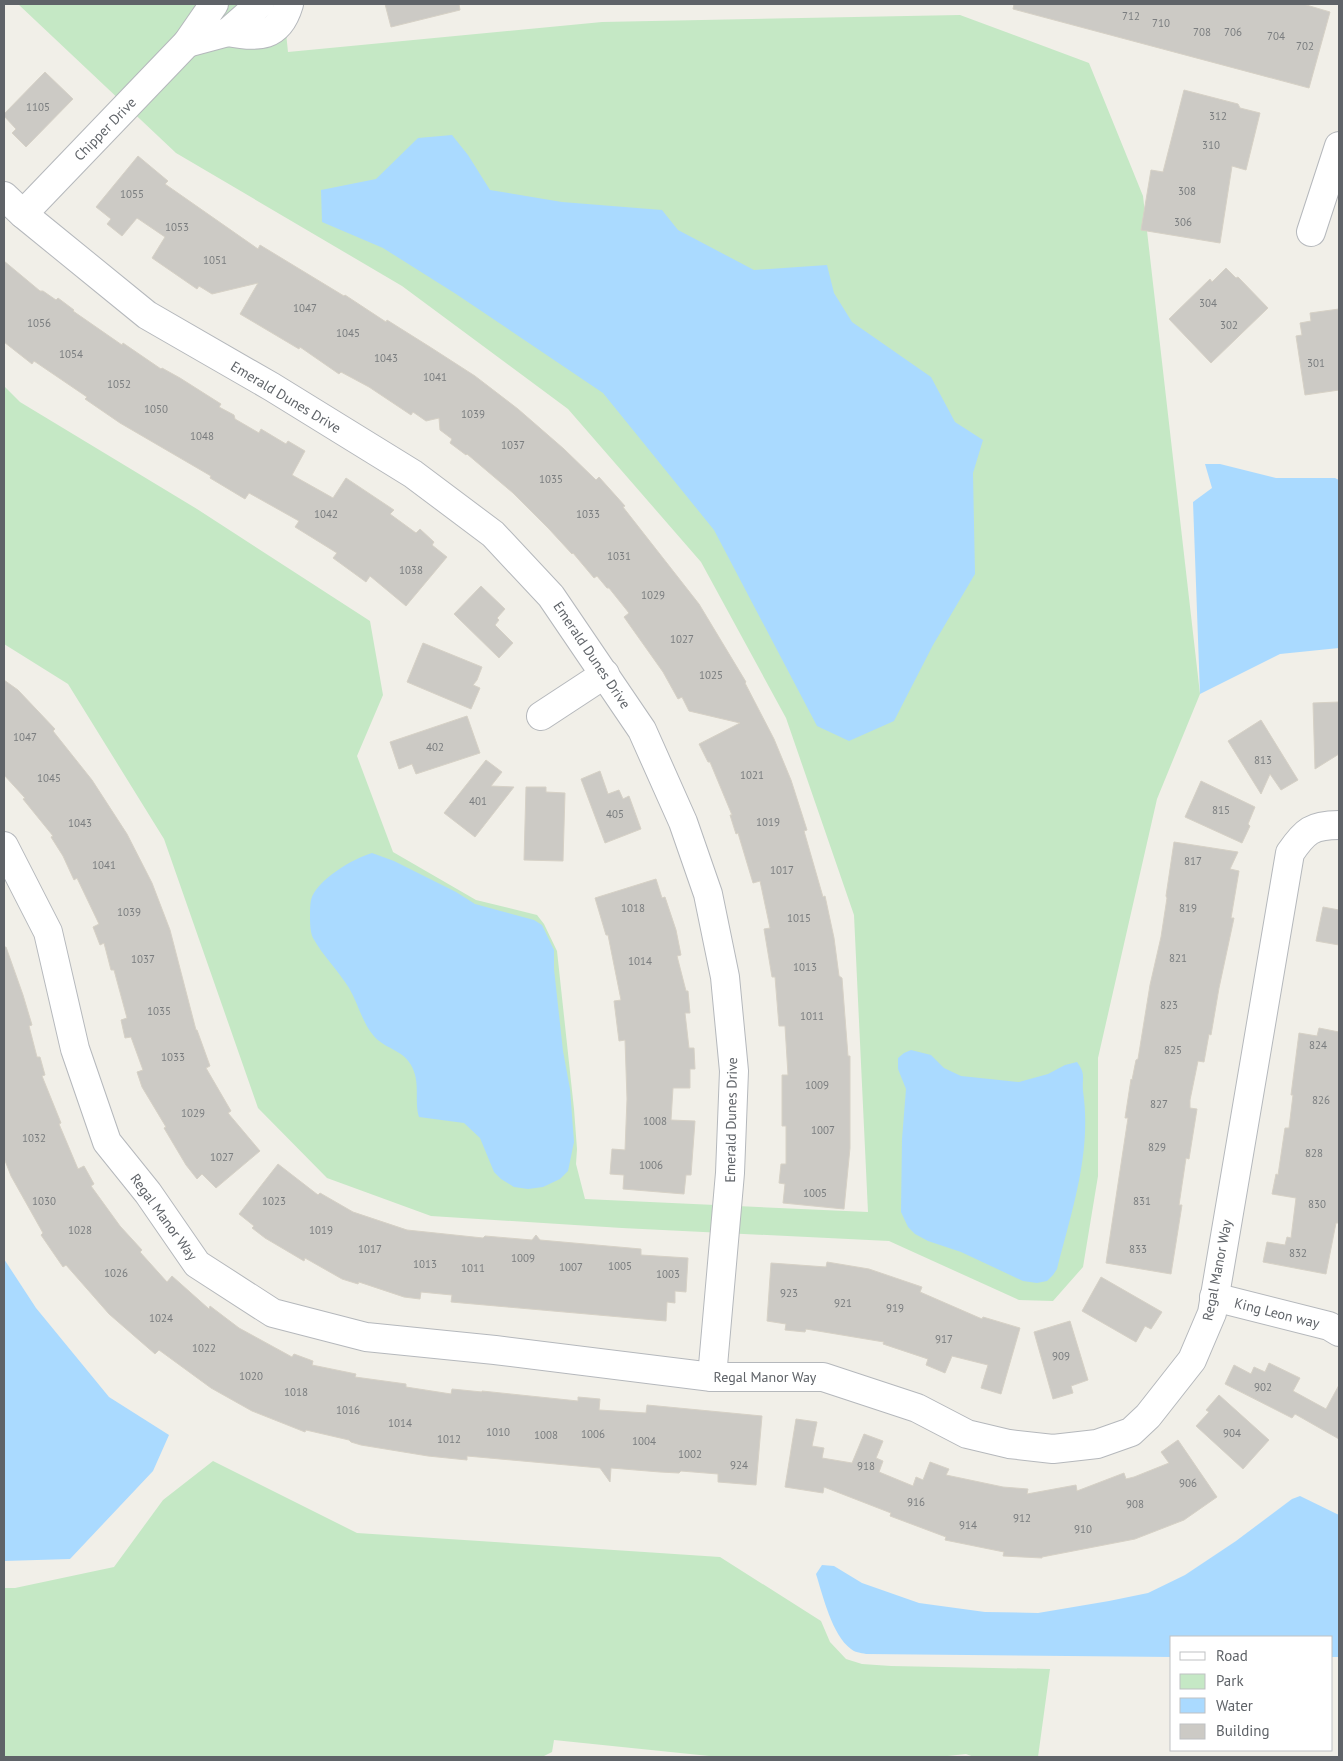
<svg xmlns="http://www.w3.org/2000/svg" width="1343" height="1761" font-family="'PT Sans',sans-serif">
<rect width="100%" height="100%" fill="#f1efe8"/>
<g fill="#c5e8c5">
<path d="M18,4H283L288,52L602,22L960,15L1089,63L1143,196L1200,694L1157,799L1098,1058V1176L1083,1267L1053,1301L1019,1300L889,1241L622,1228L431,1216L327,1178L258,1108L164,839L68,684L4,644V386L20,402L197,509L370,621L383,695L357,756L393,852L476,900L537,915L544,924L557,951L574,1109L577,1149L576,1164L585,1199L868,1212L854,915L786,718L701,562L568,409L402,286L176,153Z"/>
<path d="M213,1461L357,1533L720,1557L821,1621L830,1642L846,1659L862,1664L891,1666L1050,1669L1038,1757H974L966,1754L939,1757H719L554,1740L552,1752L542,1757H4V1588H15L114,1567L163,1500Z"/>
</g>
<g fill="#aadaff">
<path d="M452,135L468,155L490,190L562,202L662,210L678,230L754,270L827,265L834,293L852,322L931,377L955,422L983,440L973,473L975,574L933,645L894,721L849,741L817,726L714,530L603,393L456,294L383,248L322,222L321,190L376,179L418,138Z"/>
<path d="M1205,464H1220L1276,478H1335L1339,480V648L1280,654L1200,694L1193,502L1212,488Z"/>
<path d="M372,853L394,861L456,892L475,904L534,920L542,925L554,950V969L563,1051L570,1089L574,1142L568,1171L560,1179L543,1187L528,1189L514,1187L501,1179L494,1172L480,1138L464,1123L419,1117C414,1100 421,1082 411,1065C402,1049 384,1049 373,1035C362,1022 358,1003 349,988C338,970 323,956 313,938C310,932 310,922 310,915C310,910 310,905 311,900C316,880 354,858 372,853Z"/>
<path d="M911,1050L931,1055L944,1068L961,1076L1019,1082L1048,1074L1065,1065L1077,1062C1086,1074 1082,1077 1083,1091C1092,1152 1072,1210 1057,1269L1053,1275L1047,1281L1037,1283L1023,1281L961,1252L928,1241L915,1234L908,1227L901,1212L902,1139L906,1089L898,1069V1058L904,1053Z"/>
<path d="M4,1259L36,1308L109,1397L169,1435L153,1471L70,1559L4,1561Z"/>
<path d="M1300,1496L1339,1515V1657H1332V1637H1172V1657L866,1654C861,1653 854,1652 851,1649C832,1635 823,1596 816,1574L822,1565L834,1566L862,1583L919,1603L985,1612L1038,1613L1109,1601L1148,1593L1185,1575L1236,1541L1292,1499Z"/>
</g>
<g fill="#cccac5" stroke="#d6d1c6">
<path d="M385,4H459L460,10L391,27Z"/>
<path d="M1014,4H1303L1330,12L1309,88L1013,9Z"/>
<path d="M45,72L73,99L26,147L12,133L16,129L4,116V114Z"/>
<path d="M1184,90L1238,104L1240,108L1260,113L1246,170L1232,166L1220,243L1141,230L1151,170L1163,172Z"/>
<path d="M138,156L168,181L165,184L258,249L260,245L344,296L345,295L386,322L387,320L430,347L475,376L518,409L564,449L596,480L599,477L625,506L623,507L699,604L746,682L745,683L774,739L791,780L807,830L804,831L823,897L825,896L834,938L839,976L842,978L848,1056H850V1148L844,1209L783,1203L785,1184L779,1183L781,1164H786V1126H782V1075H788L785,1026H779L775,977H772L764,929L770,928L760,881L753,883L738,833L736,834L730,815H732L710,762H708L699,744L740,723L689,711L682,697L678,699L663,672L624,617L629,613L609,588H607L597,576L594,578L573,553L572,554L549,529L513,493L467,454L466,455L450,443L452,439L440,430L439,418L426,421L413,412L411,415L369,387L341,372L339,374L300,347L299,349L240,314L258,283L212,294L199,286L197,289L152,258L165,237L137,218L122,236L107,224L111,219L96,207Z"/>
<path d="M4,261L40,291H43L56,300L58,298L74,310L73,311L122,345L123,343L161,369L162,368L180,378L221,404L219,407L234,415L235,419L259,433L261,429L286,444L288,441L305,451L292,475L333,498L346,478L394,510L390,514L416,533L420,529L434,542L432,545L447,557L406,606L370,576L366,582L333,558L337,553L295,527L299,521L249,493L245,499L210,478L211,476L120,423L85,399L87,397L34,361L32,364L4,342Z"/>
<path d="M1226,268L1236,278L1238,277L1268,308L1211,363L1169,319L1210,279L1212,282Z"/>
<path d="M1339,309V390L1305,395L1296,336L1302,335L1300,323L1311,321L1310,313Z"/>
<path d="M481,586L505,609L497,618L499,620L495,625L513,643L499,658L454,614Z"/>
<path d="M423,643L482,667L477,680L473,685L480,688L471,709L407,682Z"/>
<path d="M4,680L18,690L55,729L53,731L92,780L127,834L152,883L170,930L196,1030H197L210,1066L206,1068L231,1111L228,1113L260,1151L216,1188L202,1174L197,1179L186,1165L164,1128L166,1127L142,1087L137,1072L143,1070L131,1037L125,1038L121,1020L127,1018L114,970H111L104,943L100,945L93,927L99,924L77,878L74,880L63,856L51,837L53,836L23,799L25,798L4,775Z"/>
<path d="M1339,702V754L1315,769L1313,703Z"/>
<path d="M467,716L480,753L416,774L412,764L399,769L390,742Z"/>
<path d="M1261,720L1298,780L1281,790L1270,774L1261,794L1228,741Z"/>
<path d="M486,760L502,772L491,786L514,787L475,837L444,813Z"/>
<path d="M600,771L608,794L619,790L623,799L629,796L641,829L605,843L581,779Z"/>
<path d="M1201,781L1255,807L1248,824L1250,826L1242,843L1185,817Z"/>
<path d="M526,787H546V792L565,793L563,861L524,860Z"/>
<path d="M1174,842L1238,852L1230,869L1239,871L1231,918H1234L1219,988L1211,1035L1209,1034L1204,1062L1198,1061L1190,1100V1108L1197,1109L1189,1159L1186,1158L1179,1205H1182L1171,1274L1106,1263L1128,1118H1125L1131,1079L1132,1080L1136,1060L1138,1059L1150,985L1161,937L1167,898L1166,896Z"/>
<path d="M656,879L662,898L665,897L676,930L681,955L677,956L686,991H688L690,1013H685L689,1048H694L695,1069H690V1088H673L671,1120L695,1121L691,1175H686L684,1194L623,1189L624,1175L610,1174L612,1149L625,1150L627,1099L625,1040L619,1041L614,1001L621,1000L608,935H606L595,898Z"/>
<path d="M1323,907L1339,910V945L1316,941Z"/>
<path d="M4,947H6L23,995L32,1025L29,1026L37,1057H40L45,1075L42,1076L61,1123L59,1124L78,1169L84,1166L94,1184L91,1186L120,1226L142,1250L140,1252L167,1282L172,1276L209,1309L210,1306L239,1328L292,1357L294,1354L313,1361L312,1365L356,1374L355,1377L406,1384V1387L451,1394L452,1389L482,1392V1391L578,1401V1397L600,1399L599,1410L646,1413L647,1405L762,1416L756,1485L718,1482V1474L681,1471L679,1473L660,1472L611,1468L610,1482L600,1468L467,1456V1460L428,1456L361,1445L351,1442L349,1440L306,1430L305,1432L252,1411L211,1388L159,1350L155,1354L109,1314L66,1265L63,1267L41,1235L43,1233L11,1176L4,1158Z"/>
<path d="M1319,1028L1339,1032V1213L1338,1223H1336L1326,1274L1263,1262L1267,1242L1285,1245L1287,1237L1291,1238L1296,1198L1272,1194L1276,1174L1278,1175L1285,1128H1289L1293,1095H1291L1299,1033L1317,1036Z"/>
<path d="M278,1164L318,1195L320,1193L353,1212L407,1230L483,1238L485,1236L532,1240L536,1235L540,1240L641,1249V1255L688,1258L686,1292L675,1291V1303L667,1302L666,1321L451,1302L452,1295L421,1292L420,1299L404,1297L359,1282L358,1284L342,1279L305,1258L304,1261L265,1238L252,1228L254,1226L239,1214Z"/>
<path d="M827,1262L869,1269L922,1287L920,1292L982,1319L983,1317L1020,1328L1001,1394L981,1388L988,1365L952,1356L945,1373L926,1365L928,1359L883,1344L884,1342L806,1329L805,1332L785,1330L786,1324L767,1321L771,1263L826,1267Z"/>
<path d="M1101,1277L1162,1312L1151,1329L1145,1326L1136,1342L1082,1311Z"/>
<path d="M1070,1321L1088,1380L1071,1386L1073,1393L1053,1399L1034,1332Z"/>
<path d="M1269,1363L1300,1378L1293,1391L1326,1409L1339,1385V1439L1295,1414L1292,1418L1225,1384L1234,1365L1251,1374L1254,1367L1265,1372Z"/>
<path d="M1219,1395L1269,1440L1243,1469L1196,1426L1209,1412L1206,1410Z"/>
<path d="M796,1419L817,1422L812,1446L824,1448L822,1458L852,1463L864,1434L883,1441L876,1458L883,1461L879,1472L913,1486L916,1477L923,1480L930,1462L949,1469L946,1475L1003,1487L1028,1489L1027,1494L1076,1485L1077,1491L1124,1473L1126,1479L1134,1477L1169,1463L1161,1452L1178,1440L1217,1497L1184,1520L1135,1539L1042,1557V1558L1003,1556L1004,1552L945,1540L946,1537L890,1516L891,1513L824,1487L823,1493L785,1487Z"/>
</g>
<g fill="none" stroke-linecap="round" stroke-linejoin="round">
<defs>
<g id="minor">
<path d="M228,32C258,38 279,38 289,4"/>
<path d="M187,43L228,32L260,4"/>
<path d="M4,196L23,214L147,315L272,387L413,474L493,534L551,596L642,730L683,822L708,894L725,977L734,1071L730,1173L712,1377"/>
<path d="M23,214L187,43L214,4"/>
<path d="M1311,232L1339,146"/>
<path d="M541,716L605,674"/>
<path d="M4,846L48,932L75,1049L107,1142L148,1193L197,1264L273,1313L366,1337L495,1350L712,1377H823L917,1408L967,1434L1009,1444L1053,1449L1097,1444L1131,1432L1148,1416L1192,1360L1212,1313L1290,853C1305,831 1312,825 1339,825"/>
<path d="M1214,1297L1329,1326L1339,1332"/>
</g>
</defs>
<use href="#minor" stroke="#b5b8bc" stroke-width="30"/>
<use href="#minor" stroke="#fff" stroke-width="28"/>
</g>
<g text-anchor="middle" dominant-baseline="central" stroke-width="5" stroke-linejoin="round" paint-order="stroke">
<g font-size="11" fill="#7a7d7f">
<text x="1131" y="16">712</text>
<text x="1161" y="23">710</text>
<text x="1202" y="32">708</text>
<text x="1233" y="32">706</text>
<text x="1276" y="36">704</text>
<text x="1305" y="46">702</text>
<text x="38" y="107">1105</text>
<text x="1218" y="116">312</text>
<text x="1211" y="145">310</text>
<text x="1187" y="191">308</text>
<text x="132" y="194">1055</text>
<text x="1183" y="222">306</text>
<text x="177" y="227">1053</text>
<text x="215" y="260">1051</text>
<text x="1208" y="303">304</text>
<text x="305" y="308">1047</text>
<text x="39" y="323">1056</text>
<text x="1229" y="325">302</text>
<text x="348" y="333">1045</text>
<text x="71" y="354">1054</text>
<text x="386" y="358">1043</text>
<text x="1316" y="363">301</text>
<text x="435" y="377">1041</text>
<text x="119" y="384">1052</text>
<text x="156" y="409">1050</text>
<text x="473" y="414">1039</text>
<text x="202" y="436">1048</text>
<text x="513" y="445">1037</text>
<text x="551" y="479">1035</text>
<text x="326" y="514">1042</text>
<text x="588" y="514">1033</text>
<text x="619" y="556">1031</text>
<text x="411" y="570">1038</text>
<text x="653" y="595">1029</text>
<text x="682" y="639">1027</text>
<text x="711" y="675">1025</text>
<text x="25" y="737">1047</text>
<text x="435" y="747">402</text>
<text x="1263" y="760">813</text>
<text x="752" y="775">1021</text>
<text x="49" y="778">1045</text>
<text x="478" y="801">401</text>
<text x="1221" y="810">815</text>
<text x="615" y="814">405</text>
<text x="768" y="822">1019</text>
<text x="80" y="823">1043</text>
<text x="1193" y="861">817</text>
<text x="104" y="865">1041</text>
<text x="782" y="870">1017</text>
<text x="633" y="908">1018</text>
<text x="1188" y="908">819</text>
<text x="129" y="912">1039</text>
<text x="799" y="918">1015</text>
<text x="1178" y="958">821</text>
<text x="143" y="959">1037</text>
<text x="640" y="961">1014</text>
<text x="805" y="967">1013</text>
<text x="1169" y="1005">823</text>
<text x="159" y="1011">1035</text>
<text x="812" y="1016">1011</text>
<text x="1318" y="1045">824</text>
<text x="1173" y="1050">825</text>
<text x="173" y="1057">1033</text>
<text x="817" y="1085">1009</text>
<text x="1321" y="1100">826</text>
<text x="1159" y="1104">827</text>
<text x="193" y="1113">1029</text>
<text x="655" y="1121">1008</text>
<text x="823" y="1130">1007</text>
<text x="34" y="1138">1032</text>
<text x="1157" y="1147">829</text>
<text x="1314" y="1153">828</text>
<text x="222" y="1157">1027</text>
<text x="651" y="1165">1006</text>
<text x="815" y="1193">1005</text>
<text x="44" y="1201">1030</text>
<text x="274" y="1201">1023</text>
<text x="1142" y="1201">831</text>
<text x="1317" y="1204">830</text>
<text x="80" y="1230">1028</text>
<text x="321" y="1230">1019</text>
<text x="370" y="1249">1017</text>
<text x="1138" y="1249">833</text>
<text x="1298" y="1253">832</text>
<text x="523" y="1258">1009</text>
<text x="425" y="1264">1013</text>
<text x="620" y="1266">1005</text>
<text x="571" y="1267">1007</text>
<text x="473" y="1268">1011</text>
<text x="116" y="1273">1026</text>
<text x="668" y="1274">1003</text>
<text x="789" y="1293">923</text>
<text x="843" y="1303">921</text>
<text x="895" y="1308">919</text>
<text x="161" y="1318">1024</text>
<text x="944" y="1339">917</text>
<text x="204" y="1348">1022</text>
<text x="1061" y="1356">909</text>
<text x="251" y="1376">1020</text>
<text x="1263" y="1387">902</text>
<text x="296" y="1392">1018</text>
<text x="348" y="1410">1016</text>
<text x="400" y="1423">1014</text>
<text x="498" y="1432">1010</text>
<text x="1232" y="1433">904</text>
<text x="593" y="1434">1006</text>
<text x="546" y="1435">1008</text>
<text x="449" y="1439">1012</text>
<text x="644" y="1441">1004</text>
<text x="690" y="1454">1002</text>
<text x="739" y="1465">924</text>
<text x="866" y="1466">918</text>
<text x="1188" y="1483">906</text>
<text x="916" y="1502">916</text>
<text x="1135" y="1504">908</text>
<text x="1022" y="1518">912</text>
<text x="968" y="1525">914</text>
<text x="1083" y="1529">910</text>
</g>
<g font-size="14" fill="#5f6368" stroke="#fff">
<text transform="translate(105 129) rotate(-46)">Chipper Drive</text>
<text transform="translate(286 397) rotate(31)">Emerald Dunes Drive</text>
<text transform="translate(592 655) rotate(56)">Emerald Dunes Drive</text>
<text transform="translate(731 1120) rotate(-89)">Emerald Dunes Drive</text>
<text transform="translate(164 1217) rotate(54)">Regal Manor Way</text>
<text transform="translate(1217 1270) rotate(-79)">Regal Manor Way</text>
<text transform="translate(1277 1313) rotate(14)">King Leon way</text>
<text x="765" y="1377">Regal Manor Way</text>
</g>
</g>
<rect width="1343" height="1761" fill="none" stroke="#5f6368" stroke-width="10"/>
<rect x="1170" y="1636" width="162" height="115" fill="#ffffff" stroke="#bfc1c3"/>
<rect x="1180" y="1652" width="25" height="8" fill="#ffffff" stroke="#bfc1c3"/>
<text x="1216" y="1661" font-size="15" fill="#5f6368">Road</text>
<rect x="1180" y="1674" width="25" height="15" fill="#c5e8c5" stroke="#bfc1c3"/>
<text x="1216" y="1686" font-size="15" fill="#5f6368">Park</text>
<rect x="1180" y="1698" width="25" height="15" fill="#aadaff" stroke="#bfc1c3"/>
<text x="1216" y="1711" font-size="15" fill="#5f6368">Water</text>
<rect x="1180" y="1724" width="25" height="15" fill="#cccac5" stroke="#bfc1c3"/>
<text x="1216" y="1736" font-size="15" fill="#5f6368">Building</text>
</svg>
